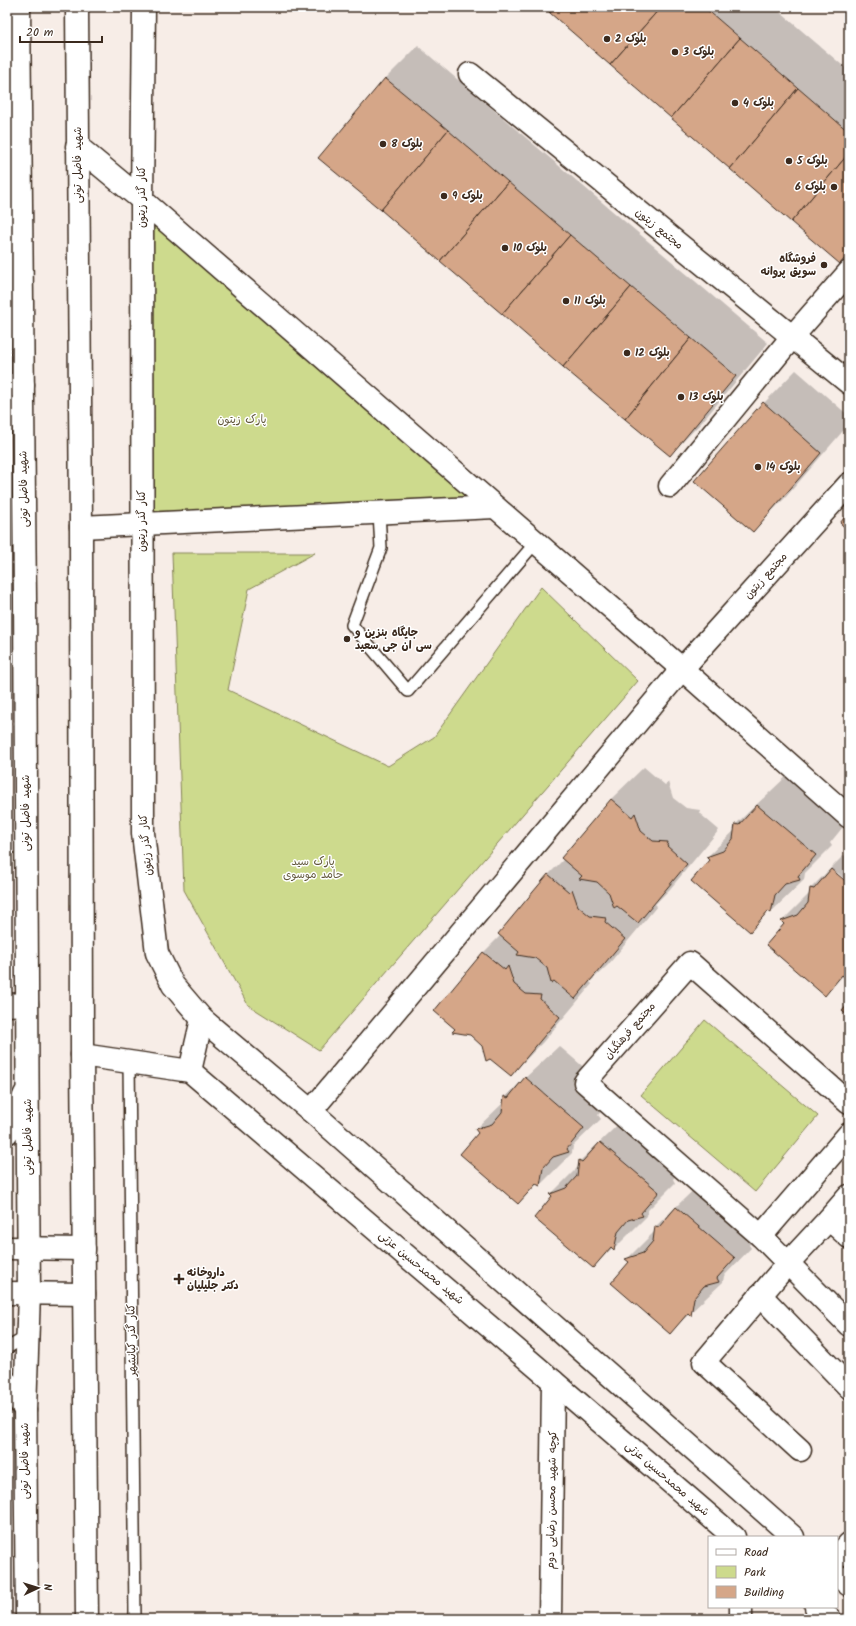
<svg xmlns="http://www.w3.org/2000/svg" width="856" height="1626" font-family="Kalam,'Playpen Sans Arabic',sans-serif">
<rect width="100%" height="100%" fill="#f7ede7"/>
<filter id="ink" filterUnits="userSpaceOnUse"><feTurbulence type="fractalNoise" baseFrequency=".025" numOctaves="2"/><feDisplacementMap in="SourceGraphic" scale="8" xChannelSelector="R" yChannelSelector="G"/><feConvolveMatrix kernelMatrix="1 2 1 2 8 2 1 2 1" color-interpolation-filters="sRGB"/></filter>
<g filter="url(#ink)">
<g fill="#cdda8d" stroke="#848256">
<path d="M142,200L495,507L142,525Z"/>
<path d="M172,553H315L249,589L228,690L388,766L434,737L541,587L638,681L319,1050L248,1005L184,890Z"/>
<path d="M705,1020L818,1116L755,1192L641,1095Z"/>
</g>
<g fill="#0003">
<path d="M545,7H774L849,71V253L840,262Z"/>
<path d="M418,46L768,343L702,422L670,455L319,157L386,78Z"/>
<path d="M796,370L849,416V424L785,498L753,530L764,403Z"/>
<path d="M644,767L665,785L668,782L673,798L686,808L700,810L699,813L719,830L670,889L655,904L657,906L608,965L590,982L592,984L543,1042L511,1075L471,1034L456,1029L435,1011L484,952L501,935L548,875L564,859L611,799Z"/>
<path d="M790,773L847,822L830,843L832,846L805,873L804,880L771,912L769,911L750,931L711,860L707,857L736,829V824Z"/>
<path d="M849,852V883L838,873L836,874L849,885V973L846,976L844,975L824,994L782,921L810,893L811,888L844,855L845,856Z"/>
<path d="M559,1046L616,1095L598,1115L601,1119L573,1146L572,1153L540,1185L538,1183L518,1203L479,1133L476,1129L505,1101V1097Z"/>
<path d="M633,1110L690,1159L673,1179L675,1183L648,1210L647,1216L614,1249L613,1247L593,1267L551,1194L579,1166L580,1161Z"/>
<path d="M709,1175L767,1224L749,1245L751,1248L724,1276L723,1282L669,1333L630,1262L627,1259L655,1231L656,1226Z"/>
</g>
<g fill="#d5a688" stroke="#3b2a1e">
<path d="M544,7H555L550,13Z"/>
<path d="M555,7H661L610,65L550,13Z"/>
<path d="M661,7H704L740,38L671,118L610,65Z"/>
<path d="M740,38L798,88L730,169L671,118Z"/>
<path d="M385,78L448,130L381,210L318,158Z"/>
<path d="M798,88L849,132V153L791,222L730,169Z"/>
<path d="M448,130L508,182L440,261L381,210Z"/>
<path d="M849,153V253L840,264L791,222Z"/>
<path d="M508,182L570,235L502,314L440,261Z"/>
<path d="M570,235L631,287L563,367L502,314Z"/>
<path d="M631,287L691,338L625,419L563,367Z"/>
<path d="M691,338L736,376L670,456L625,419Z"/>
<path d="M763,402L821,453L753,532L694,481Z"/>
<path d="M849,512V531L840,523Z"/>
<path d="M611,799L632,817L635,813L641,831L653,841L668,842L667,846L687,864L638,923L617,906L614,908L609,893L597,882L579,879L582,876L561,858Z"/>
<path d="M757,805L816,855L798,876L800,880L785,884L775,895L771,913L768,911L750,932L691,881L709,860L706,857L723,851L733,839L735,824L739,825Z"/>
<path d="M831,869L849,884V959L846,978L842,975L825,996L766,945L784,924L781,921L798,915L808,903L810,888L814,889Z"/>
<path d="M548,874L569,892L572,889L578,906L590,916L606,918L605,922L625,939L575,999L554,981L551,983L547,968L535,958L517,955L519,952L498,934Z"/>
<path d="M483,952L505,970L508,966L514,984L526,994L541,995L540,999L560,1017L511,1076L490,1059L486,1061L482,1046L470,1035L452,1032L455,1029L434,1011Z"/>
<path d="M849,1003V1017L842,1011Z"/>
<path d="M525,1077L584,1128L567,1149L569,1152L553,1157L543,1168L540,1186L536,1184L518,1204L460,1154L478,1133L475,1129L492,1124L502,1112L504,1096L508,1098Z"/>
<path d="M600,1142L659,1192L641,1213L643,1216L628,1220L618,1232L614,1250L611,1247L593,1268L534,1218L552,1196L550,1194L566,1188L577,1176L579,1160L582,1162Z"/>
<path d="M676,1207L735,1258L717,1278L719,1282L704,1286L694,1298L691,1316L688,1313L670,1334L611,1283L629,1262L625,1259L643,1253L653,1241L655,1226L659,1227Z"/>
</g>
<g fill="none" stroke-linecap="round" stroke-linejoin="round">
<defs>
<g id="lane">
<path d="M379,513L381,548L352,625L408,691L536,542"/>
<path d="M129,1062L135,1619"/>
<path d="M7,1348L28,1336"/>
</g>
<g id="street">
<path d="M470,74L849,383"/>
<path d="M142,200L144,7"/>
<path d="M7,385H23"/>
<path d="M670,486L792,337L849,272"/>
<path d="M7,1005L27,1004"/>
<path d="M849,1103L690,963L585,1082L761,1236L849,1325"/>
<path d="M311,1111L682,669L849,484"/>
<path d="M829,1219L849,1196"/>
<path d="M761,1236L849,1134"/>
<path d="M760,1295L849,1387"/>
<path d="M800,1450L704,1362L788,1263L829,1219L849,1237"/>
<path d="M837,1557L849,1544"/>
<path d="M550,1619L553,1381"/>
<path d="M741,1619V1607"/>
</g>
<g id="secondary">
<path d="M19,7L25,598L28,1170L29,1293L25,1410L27,1619"/>
<path d="M77,7L81,527L82,1055L87,1619"/>
<path d="M77,146L142,200L682,669L849,817"/>
<path d="M142,200L143,833L157,953L173,985L202,1019L311,1111L793,1537"/>
<path d="M81,527L495,507"/>
<path d="M82,1055L190,1071L553,1381L734,1537"/>
<path d="M190,1071L202,1019"/>
<path d="M7,1133L25,1094"/>
<path d="M7,1248L84,1249"/>
<path d="M7,1293L84,1294"/>
<path d="M7,1383L25,1410"/>
<path d="M837,1575L849,1585"/>
<path d="M816,1607L830,1619"/>
</g>
</defs>
<use href="#lane" stroke="#3b2a1e" stroke-width="14"/>
<use href="#street" stroke="#3b2a1e" stroke-width="25"/>
<use href="#secondary" stroke="#3b2a1e" stroke-width="25"/>
<use href="#lane" stroke="#fff" stroke-width="11"/>
<use href="#street" stroke="#fff" stroke-width="22"/>
<use href="#secondary" stroke="#fff" stroke-width="22"/>
</g>
</g>
<g fill="#3b2a1e" stroke="#fff" stroke-width="1.5">
<circle cx="607" cy="39" r="4"/>
<circle cx="675" cy="52" r="4"/>
<circle cx="735" cy="103" r="4"/>
<circle cx="383" cy="144" r="4"/>
<circle cx="789" cy="161" r="4"/>
<circle cx="834" cy="187" r="4"/>
<circle cx="444" cy="196" r="4"/>
<circle cx="505" cy="248" r="4"/>
<circle cx="824" cy="265" r="4"/>
<circle cx="566" cy="301" r="4"/>
<circle cx="627" cy="353" r="4"/>
<circle cx="681" cy="397" r="4"/>
<circle cx="758" cy="467" r="4"/>
<circle cx="347" cy="639" r="4"/>
<path d="M177 1273h4v4h4v4h-4v4h-4v-4h-4v-4h4z"/>
</g>
<g text-anchor="middle" dominant-baseline="central" stroke-width="3" stroke-linejoin="round" paint-order="stroke">
<g font-size="11" font-weight="bold" fill="#3b2a1e" stroke="#fff" text-anchor="start">
<text x="615" y="39">بلوک 2</text>
<text x="683" y="52">بلوک 3</text>
<text x="743" y="103">بلوک 4</text>
<text x="391" y="144">بلوک 8</text>
<text x="797" y="161">بلوک 5</text>
<text x="826" y="187" text-anchor="end">بلوک 6</text>
<text x="452" y="196">بلوک 9</text>
<text x="513" y="248">بلوک 10</text>
<text x="816" y="259" text-anchor="end">فروشگاه<tspan x="816" dy="13">سویق پروانه</tspan></text>
<text x="574" y="301">بلوک 11</text>
<text x="635" y="353">بلوک 12</text>
<text x="689" y="397">بلوک 13</text>
<text x="766" y="467">بلوک 14</text>
<text x="355" y="633">جایگاه بنزین و<tspan x="355" dy="13">سی ان جی سعید</tspan></text>
<text x="187" y="1273">داروخانه<tspan x="187" dy="13">دکتر جلیلیان</tspan></text>
</g>
<g font-size="11" fill="#3b2a1e" stroke="#fff">
<text transform="translate(78 165) rotate(-90)">شهید فاضل تونی</text>
<text transform="translate(142 197) rotate(-90)">کنار گذر زیتون</text>
<text transform="translate(659 229) rotate(39)">مجتمع زیتون</text>
<text transform="translate(24 489) rotate(-91)">شهید فاضل تونی</text>
<text transform="translate(142 521) rotate(-90)">کنار گذر زیتون</text>
<text transform="translate(766 576) rotate(-48)">مجتمع زیتون</text>
<text transform="translate(26 813) rotate(-90)">شهید فاضل تونی</text>
<text transform="translate(146 845) rotate(-95)">کنار گذر زیتون</text>
<text transform="translate(630 1031) rotate(-49)">مجتمع فرهنگیان</text>
<text transform="translate(28 1137) rotate(-90)">شهید فاضل تونی</text>
<text transform="translate(421 1268) rotate(40)">شهید محمدحسین عزتی</text>
<text transform="translate(132 1340) rotate(-91)">کنار گذر کیانشهر</text>
<text transform="translate(25 1461) rotate(-90)">شهید فاضل تونی</text>
<text transform="translate(667 1479) rotate(41)">شهید محمدحسین عزتی</text>
<text transform="translate(552 1500) rotate(-89)">کوچه شهید محسن رضایی دوم</text>
</g>
<g font-size="11" fill="#60563a" stroke="#fff">
<text x="242" y="420">پارک زیتون</text>
<text x="313" y="862">پارک سید<tspan x="313" dy="13">حامد موسوی</tspan></text>
</g>
</g>
<rect width="856" height="1626" fill="none" stroke="#fff" stroke-width="24"/>
<rect x="12" y="12" width="832" height="1602" fill="none" stroke="#3b2a1e" stroke-width="1.5" filter="url(#ink)"/>
<rect x="708" y="1536" width="130" height="72" fill="#ffffff" stroke="#b1aaa5"/>
<rect x="716" y="1549" width="20" height="6" fill="#ffffff" stroke="#b1aaa5"/>
<text x="744" y="1556" font-size="12" fill="#3b2a1e">Road</text>
<rect x="716" y="1566" width="20" height="12" fill="#cdda8d" stroke="#b1aaa5"/>
<text x="744" y="1576" font-size="12" fill="#3b2a1e">Park</text>
<rect x="716" y="1586" width="20" height="12" fill="#d5a688" stroke="#b1aaa5"/>
<text x="744" y="1596" font-size="12" fill="#3b2a1e">Building</text>
<g transform="translate(38 1588) rotate(86)" stroke="#ffffff" stroke-width="3" paint-order="stroke">
<path d="M0-3L7 15L0 10L-7 15Z" fill="#3b2a1e"/>
<text y="-6" font-size="11" font-weight="bold" text-anchor="middle" fill="#3b2a1e">N</text>
</g>
<path d="M20 36v6h82v-6" fill="none" stroke="#3b2a1e" stroke-width="2"/>
<text x="26" y="36" font-size="12" fill="#3b2a1e" stroke="#ffffff" stroke-width="3" paint-order="stroke">20 m</text>
</svg>
